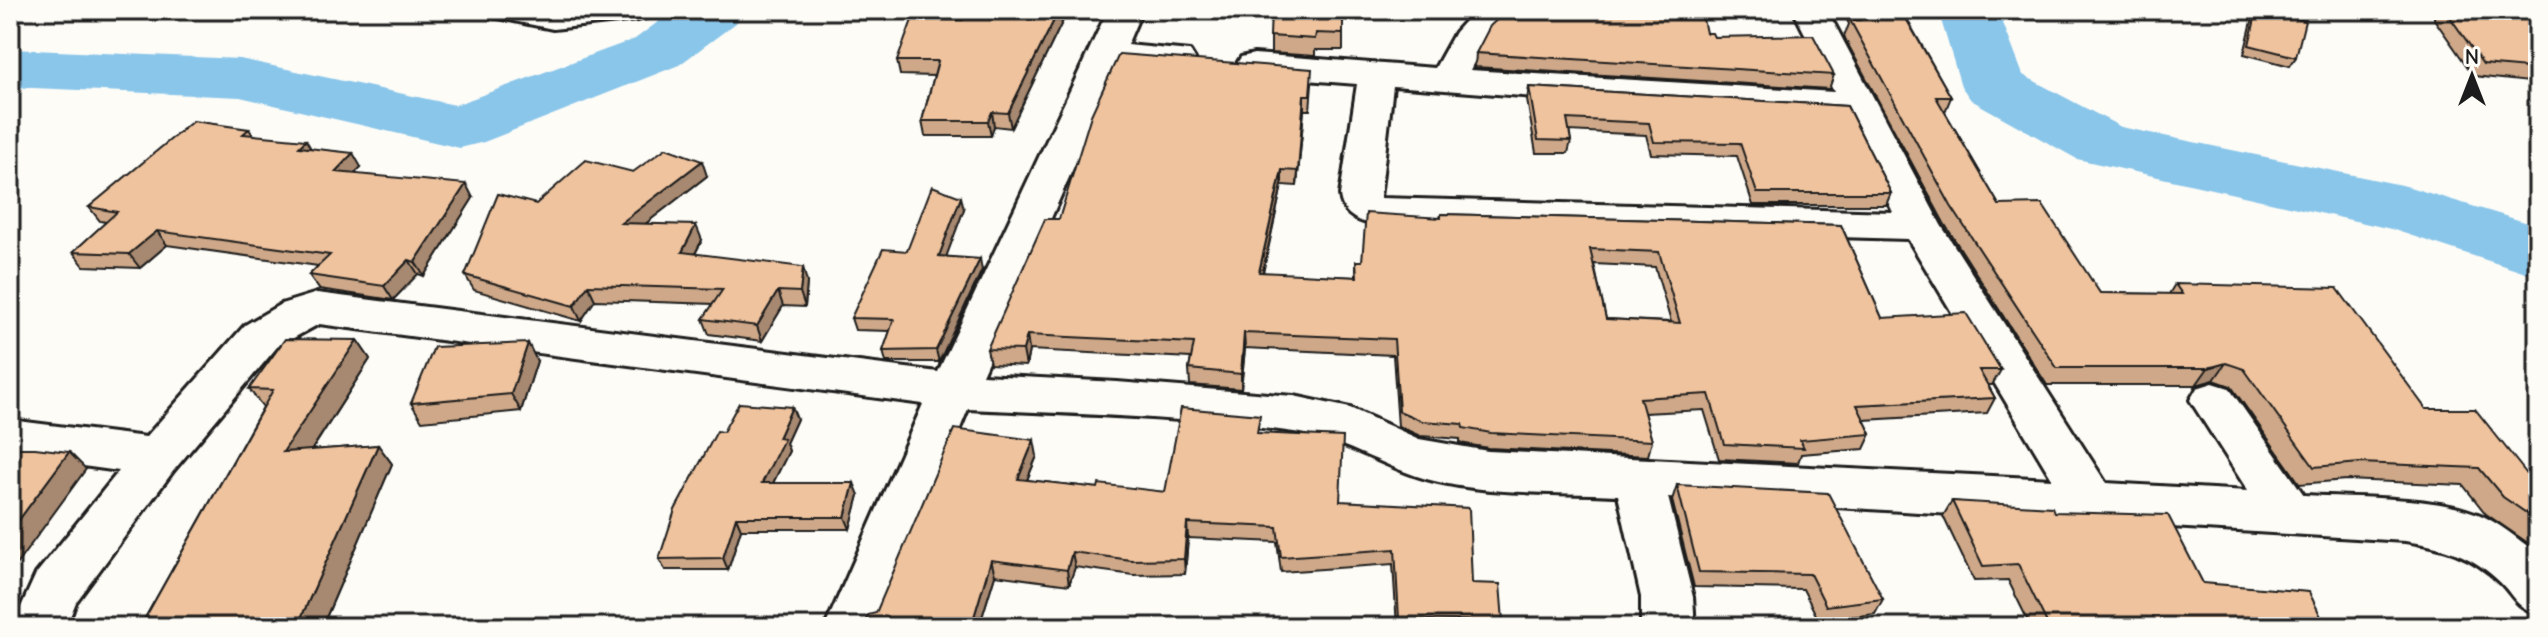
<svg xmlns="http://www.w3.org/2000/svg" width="2548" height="637" font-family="'Comic Neue',sans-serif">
<rect width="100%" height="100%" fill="#fdfcf7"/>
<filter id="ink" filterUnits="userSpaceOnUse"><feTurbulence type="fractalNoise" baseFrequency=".0125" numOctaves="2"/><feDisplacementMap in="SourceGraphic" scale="16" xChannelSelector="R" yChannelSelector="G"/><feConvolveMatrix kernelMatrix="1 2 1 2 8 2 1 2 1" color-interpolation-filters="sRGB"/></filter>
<g filter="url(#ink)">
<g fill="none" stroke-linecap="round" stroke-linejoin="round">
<g fill="#8ac6ea" fill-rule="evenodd">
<path d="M674,10H744L736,23L679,65L484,142L460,148L240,97L10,87V49L240,59L455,105L635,39Z"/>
<path d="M1938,10H1998L2023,75L2121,127L2406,186L2538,226V277L2391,229L2077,159L1971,100L1961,86Z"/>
</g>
<defs>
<g id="minor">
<path d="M489,10H654L649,17L637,20L553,29L494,17Z"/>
<path d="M1108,10H1142L1127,45L1190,51L1195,59L1190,67L1177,70L1118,66L982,375L1117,382L1294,396L1350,408L1419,439L1488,451L2052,479L1908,239L1370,224C1354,220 1342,213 1340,195L1357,84L1254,76L1241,73L1236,65L1241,57L1254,54L1435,68L1455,32L1475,10H1517L1486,38L1470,70L1834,92L1793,10H1827L1941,225L2106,483L2248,491L2190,400L2197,388L2213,383L2229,388L2304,495C2356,498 2432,496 2478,514C2499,522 2518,540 2536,552L2538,614C2515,606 2516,599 2501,583C2471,554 2444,547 2405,541L1668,497L1693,597L1695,627H1641V597L1618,495C1560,492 1500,495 1443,483C1391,473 1347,439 1294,432C1187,417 1076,414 968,409L879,627H825L923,404L319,324L277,347L174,470L76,602L66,627H12L36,574L119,471L10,456V420L146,437L245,325L281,304L317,293L938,372ZM1393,86L1598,102L1845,115L1893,212L1380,198Z"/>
</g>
</defs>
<use href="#minor" stroke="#1c1c1c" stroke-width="6"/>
<use href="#minor" fill="#fdfcf7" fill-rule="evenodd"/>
</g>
<g fill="#cea888" stroke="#1c1c1c" stroke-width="2" fill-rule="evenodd">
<path d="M969,10H1068L1011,128L994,126L991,136H925L922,121L934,76L900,75L897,61L963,20Z"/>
<path d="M1271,10L1343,34V50H1315V56L1271,53Z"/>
<path d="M1842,10H1905L1904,14L1951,97L1945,112L1999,205L2100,293L2169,294L2175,284L2426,409L2538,488V554V550L2486,514L2463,485L2346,480L2300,484L2231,386L2214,380L2196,385H2047L1944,223L1844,37L1849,24Z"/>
<path d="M2257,10H2265L2296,57L2290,66L2244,54L2253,17Z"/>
<path d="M2435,10H2538V83L2474,76L2434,19Z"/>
<path d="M1706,33L1714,37L1834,75L1829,89L1475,67L1476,53Z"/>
<path d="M1312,84L1310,110H1304L1297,186L1282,185L1263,273L1356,277V261H1362L1440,218L1441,214L1841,225L1882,318L2001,370L1992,385H1988L1995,398L1987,413L1864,420L1871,434L1864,449L1801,454L1798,463L1719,459L1704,410L1644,413L1652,441L1648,456L1488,448L1460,443V439L1420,436L1398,426L1393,355L1245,348L1241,389L1190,385L1189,369L1191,358L1029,350L1026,366L990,364L987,349L1059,219ZM1594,264L1655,267L1671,322L1606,319Z"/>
<path d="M1529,87L1847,106L1891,193L1886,205H1753L1737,156L1651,154L1646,135L1569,131L1571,141L1568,153H1536L1527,100Z"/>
<path d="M249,129L253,135L311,148L361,167L354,174L473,198L424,276L418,274L393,300L319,289L309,275L318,266L167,245L140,268L84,266L73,252L106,222L100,221L89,207Z"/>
<path d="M633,172L707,176L645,224L702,240L695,254L807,282L805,307L783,306L762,341L709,334L703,319L714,304L595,300L581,321L474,290L465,275L536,204Z"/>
<path d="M964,209L946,256L982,270L939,362H886L883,351L890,331L855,330L851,318L907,251Z"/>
<path d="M357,340L370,359L312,450L378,445L392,464L322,627H140L263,407L249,389Z"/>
<path d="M537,361L521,411L422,421L411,403Z"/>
<path d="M797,419L786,443L789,451L773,483L859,495L850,529H741L728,570H665L659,559L723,432Z"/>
<path d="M1260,433L1340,501L1472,583L1503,621L1502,627H1397L1393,564L1281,572L1277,542L1188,538L1185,574L1133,575L1075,567L1069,585L995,575L979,627H863L1037,456L1027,480L1098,488L1165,492Z"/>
<path d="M1677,485L1883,599L1875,614L1819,621L1803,589L1694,587L1672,500Z"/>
<path d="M1952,501L2054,512L2203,583L2326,627H2031L2008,580L1974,581L1943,516Z"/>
</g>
<g fill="#a7886f" stroke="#1c1c1c" stroke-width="2">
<path d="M1059,10H1068L1011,128L1008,113Z"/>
<path d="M1304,95V110L1297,186L1298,171Z"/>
<path d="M992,112L994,126L991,136L988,121Z"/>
<path d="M306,140L314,154L299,147Z"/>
<path d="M353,153L361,167L343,186L335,172Z"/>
<path d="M702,161L707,176L627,238L621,223Z"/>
<path d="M1282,170V185L1259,288V272Z"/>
<path d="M466,184L473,198L424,276L415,262Z"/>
<path d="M961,197L964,209L942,268L939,256Z"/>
<path d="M696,225L702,240L688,267L682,252Z"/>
<path d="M157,231L167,245L140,268L129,254Z"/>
<path d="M980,259L982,270L939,362L936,350Z"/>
<path d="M409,260L418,274L393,300L384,286Z"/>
<path d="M803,267L807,282L805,307L800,292Z"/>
<path d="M588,285L595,300L581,321L574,306Z"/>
<path d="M778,291L783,306L762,341L757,326Z"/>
<path d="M1244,333L1245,348L1241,389V374Z"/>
<path d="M1027,335L1029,350L1026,366L1023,350Z"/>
<path d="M357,340L370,359L298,471L283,452Z"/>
<path d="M528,343L537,361L521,411L511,394Z"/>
<path d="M2226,363L2214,380L2196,385L2208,368Z"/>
<path d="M792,407L797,419L786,443L789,451L767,495L762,483L778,438Z"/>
<path d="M1034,440L1037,456L1021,494L1018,479Z"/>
<path d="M378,445L392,464L322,627H297Z"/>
<path d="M69,452L86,469L16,565L10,559V532Z"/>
<path d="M854,483L859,495L850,529L845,517Z"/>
<path d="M736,517L741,529L728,570L723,558Z"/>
<path d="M1187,523L1188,538L1185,574L1184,559Z"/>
<path d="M1072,552L1075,567L1069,585L1067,570Z"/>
<path d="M991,560L995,575L979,627H971Z"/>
</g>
<g fill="#efc39e" stroke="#1c1c1c" stroke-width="2" fill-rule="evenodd">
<path d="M969,10H1059L1008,113L992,112L988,121H922L938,61H897L912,20H963Z"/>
<path d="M1271,10H1343V34L1316,33L1315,39L1270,36Z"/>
<path d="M1507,10H1701L1706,33H1712L1714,37L1813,35L1834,75L1476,53L1490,26Z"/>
<path d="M1855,10H1901L1951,97H1936L1999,205L2042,204L2100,293L2182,294L2175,284L2337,288L2426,409H2475L2538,488V521L2503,497L2479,468L2360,463L2314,467L2244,369L2226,363L2208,368H2057L1951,206L1850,20H1860Z"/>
<path d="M2257,10H2265L2305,21L2296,57L2249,45Z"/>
<path d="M2445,10H2538V69L2483,64Z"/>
<path d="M1119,54L1312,69L1310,95H1304L1298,171L1282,170L1259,272L1357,277L1356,261H1362L1366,213L1441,218V214L1841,225L1882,318L1966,313L2001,370H1979L1995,398L1857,405L1871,434L1800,440L1804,448L1724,444L1709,394L1640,398L1652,441L1491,433L1463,428L1462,424L1422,421L1399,411L1394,339L1244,333L1241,374L1189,369L1194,343L1027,335L1023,350L987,349L1045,219H1059L1091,115ZM1590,249L1659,252L1680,323L1606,319Z"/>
<path d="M1529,87L1847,106L1891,193H1757L1740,143L1654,142L1649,123L1567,119L1571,141L1538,140Z"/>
<path d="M193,121L249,129L243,134L306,140L299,147L353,153L335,172L466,184L415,262L409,260L384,286L309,275L330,255L157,231L129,254L73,252L117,212L89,207Z"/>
<path d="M666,148L702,161L621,223L696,225L682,252L803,267L800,292L778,291L757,326L703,319L723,289L588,285L574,306L465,275L498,194L536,204L586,160L633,172Z"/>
<path d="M932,186L961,197L939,256L980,259L936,350L883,351L894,319L851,318L883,249L907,251Z"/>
<path d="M285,339L357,340L283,452L378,445L297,627H140L273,390L249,389Z"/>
<path d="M528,343L511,394L411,403L434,347Z"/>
<path d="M739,403L792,407L778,438L784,439L762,483H854L845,517H736L723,558L659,559L675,510L717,431L723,432Z"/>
<path d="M1181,408L1260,415L1257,433L1343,437L1340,501L1469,508L1472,583L1500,584L1503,621L1399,619L1395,549L1281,557L1277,527L1187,523L1184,559L1131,560L1072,552L1067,570L991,560L971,627H863L868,615L876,613L954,429L1034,440L1018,479L1098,488L1099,484L1165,492Z"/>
<path d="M10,448H35L69,452L10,532Z"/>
<path d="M1677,485L1828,493L1883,599L1826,606L1810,574L1699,572Z"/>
<path d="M1952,501L2052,507L2054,512L2168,515L2203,583L2309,592L2326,627H2238L2237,625L2140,627H2049L2018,564L1983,566Z"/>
<path d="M554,621L608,624L607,627H551Z"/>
<path d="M696,624L707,627H694Z"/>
</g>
</g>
<rect width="2548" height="637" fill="none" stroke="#fdfcf7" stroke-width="40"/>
<rect x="20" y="20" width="2508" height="597" fill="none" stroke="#1c1c1c" stroke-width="3" filter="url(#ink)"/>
<g transform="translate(2472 76)" stroke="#fdfcf7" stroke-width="6" paint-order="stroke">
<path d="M0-6L14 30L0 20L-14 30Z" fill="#1c1c1c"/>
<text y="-12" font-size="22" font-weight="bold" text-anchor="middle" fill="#1c1c1c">N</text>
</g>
</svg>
